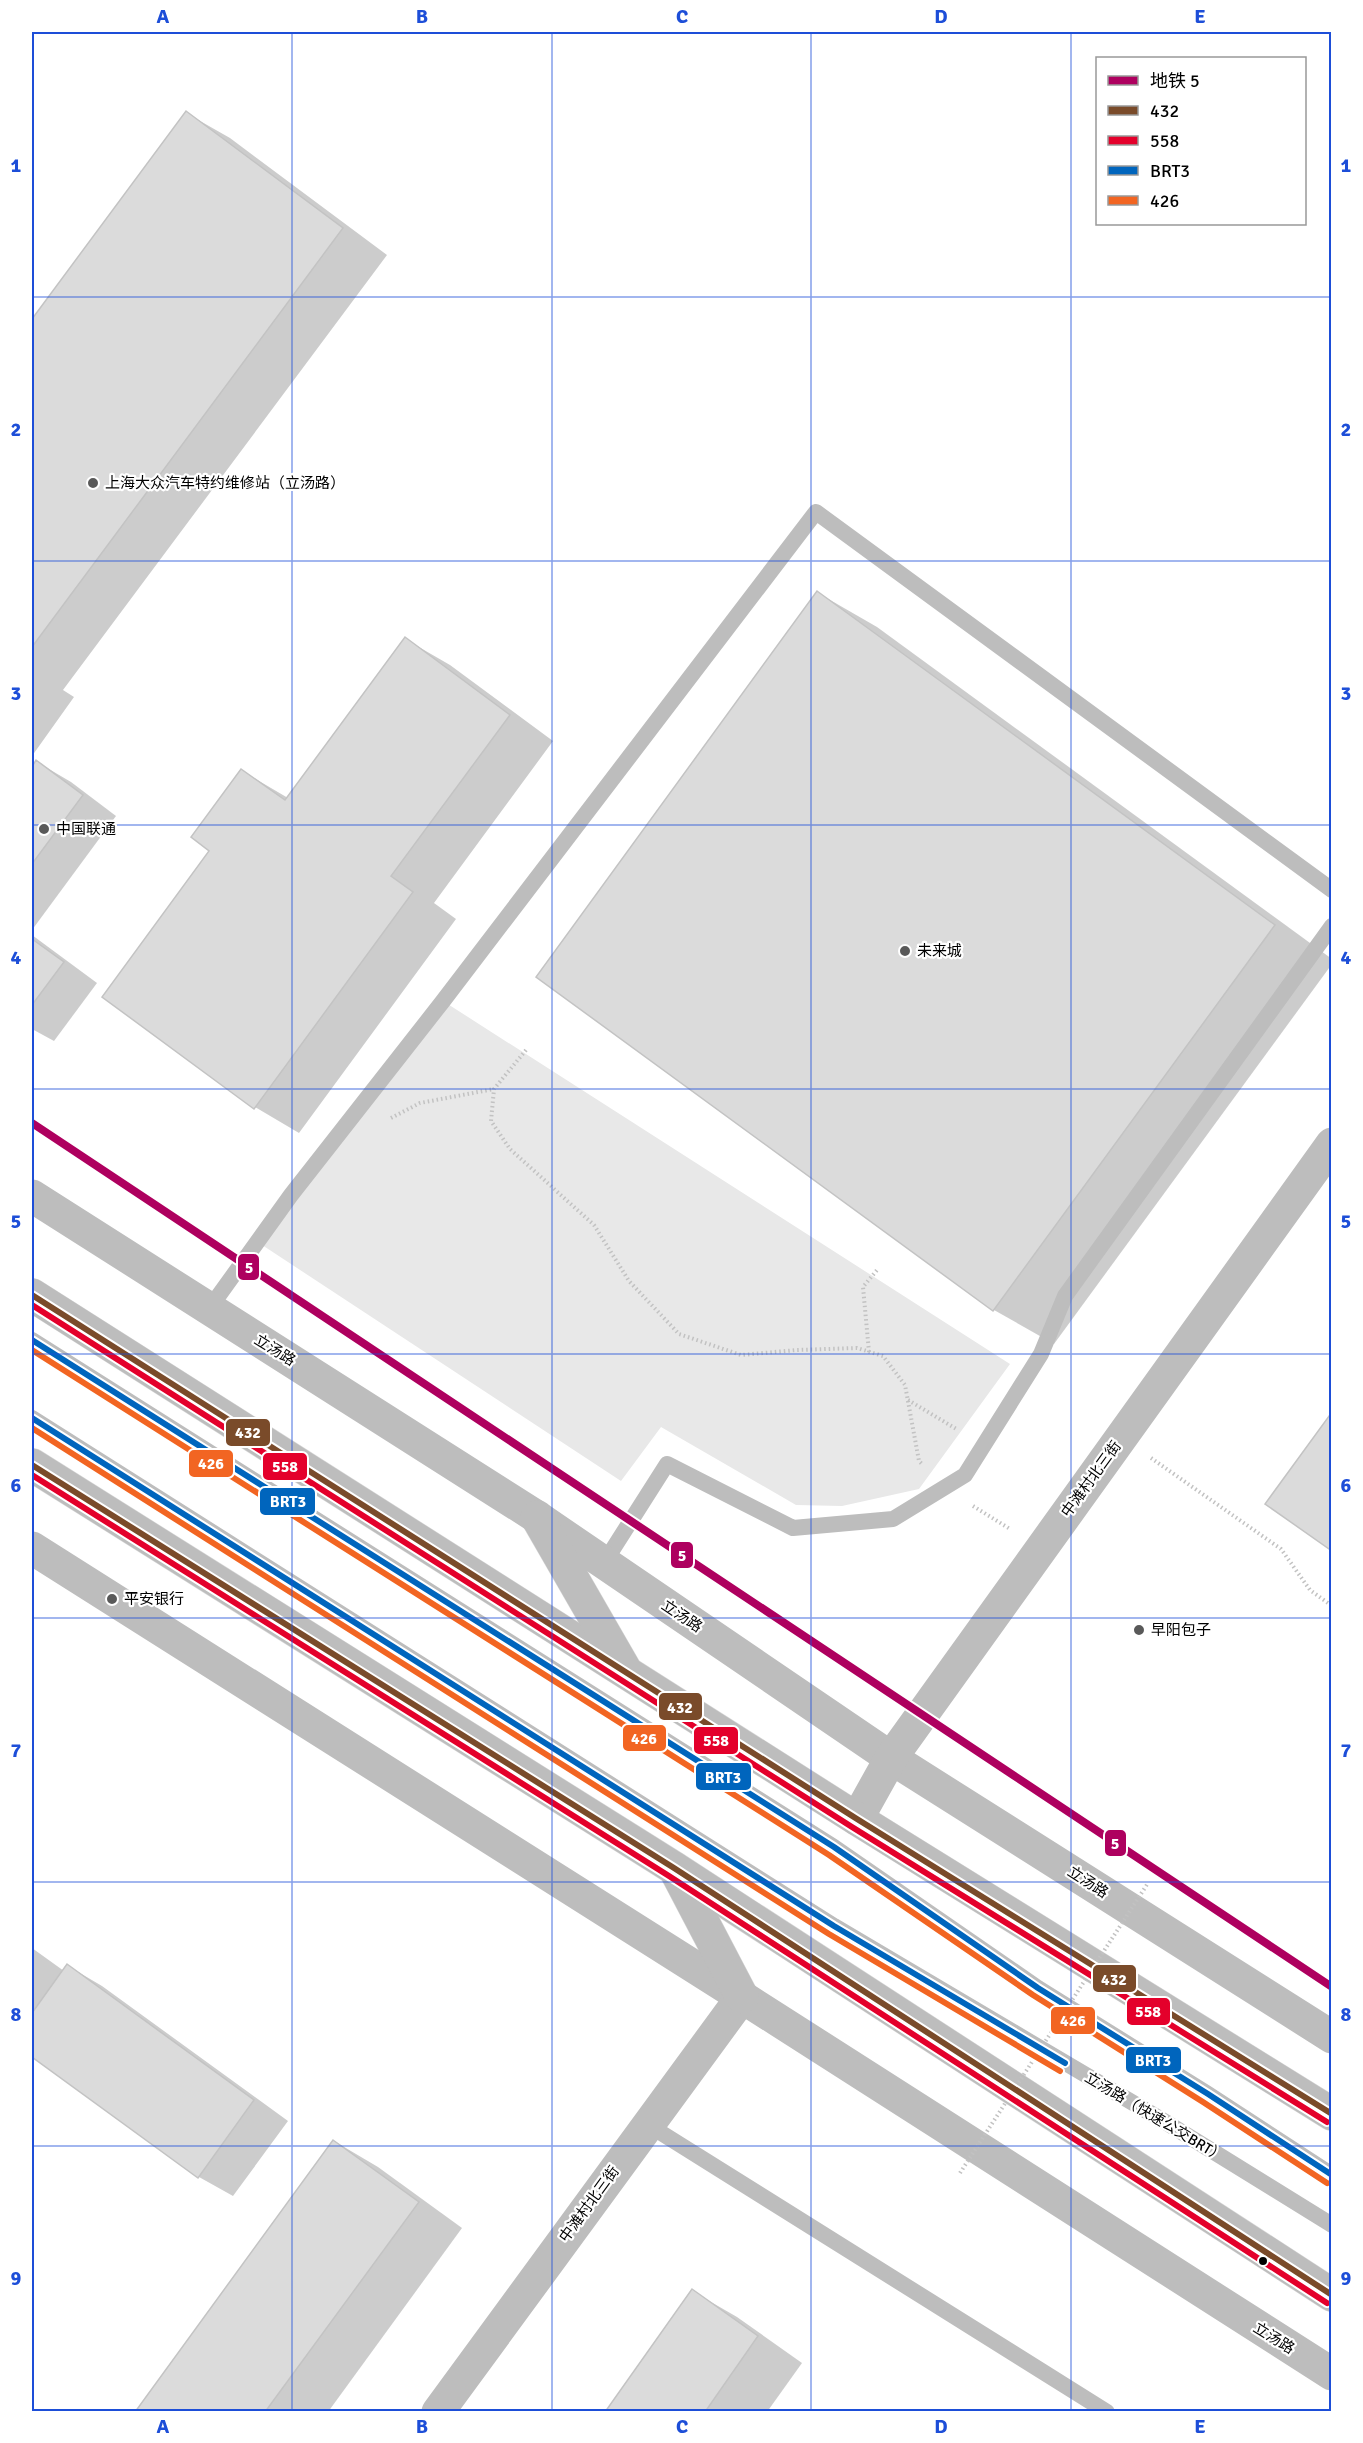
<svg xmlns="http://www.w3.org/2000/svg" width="1363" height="2443" font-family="Signika,'Noto Sans SC',sans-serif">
<rect width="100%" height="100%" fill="#fff"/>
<path fill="#e8e8e8" d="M443,1001L1010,1364L919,1489L842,1506L796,1505L661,1427L621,1481L256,1241Z"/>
<g fill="#0003">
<path d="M186,113L230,138L387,255L63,690L74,697L32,756V321Z"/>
<path d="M818,593L877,627L1332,959V964L1054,1344L994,1310Z"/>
<path d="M405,639L450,665L553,741L434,903L456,919L299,1133L255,1107L211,850L242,771L288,798Z"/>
<path d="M37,762L71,782L116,816L32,930V769Z"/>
<path d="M32,935L97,983L54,1041L32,1029Z"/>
<path d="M32,1948L64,1971L68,1966L102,1986L288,2121L233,2196L199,2177L32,2055Z"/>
<path d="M334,2141L378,2167L462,2228L328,2412H136Z"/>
<path d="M692,2291L737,2317L802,2363L767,2412H607Z"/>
</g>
<g fill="#dbdbdb" stroke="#c3c3c3" stroke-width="1.5">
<path d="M186,111L343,228L32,647V319Z"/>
<path d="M817,591L1275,925L993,1311L536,977Z"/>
<path d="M405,637L510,715L391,876L413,892L254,1109L102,997L209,851L191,837L241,769L285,800Z"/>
<path d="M36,760L83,795L32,864V767Z"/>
<path d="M32,939L64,962L32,1005Z"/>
<path d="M1332,1412V1551L1265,1504Z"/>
<path d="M67,1964L254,2100L198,2178L32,2057V2013Z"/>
<path d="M333,2140L419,2202L265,2412H135Z"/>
<path d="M692,2289L758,2336L705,2412H605Z"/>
</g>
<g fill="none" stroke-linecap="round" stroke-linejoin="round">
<defs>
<g id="primary">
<path d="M32,1295L857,1819L1332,2114"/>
<path d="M32,1465L674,1868L1332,2295"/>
<path d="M537,1517L624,1668"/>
<path d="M675,1869L742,1997"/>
</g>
</defs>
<use href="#primary" stroke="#dbdbdb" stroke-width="34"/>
<g stroke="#c2c2c2" stroke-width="4" stroke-dasharray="1.5 3" stroke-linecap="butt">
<path d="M526,1050L494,1089L491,1121L510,1149L594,1225L629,1281L679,1334L741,1355L797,1350L857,1348L883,1356L905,1385L919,1461L923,1465"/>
<path d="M391,1118L420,1103L494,1089"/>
<path d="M869,1352L863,1287L877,1270"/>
<path d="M908,1400L958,1430"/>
<path d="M1151,1458L1281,1549L1310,1590L1332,1606"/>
<path d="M973,1506L1010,1529"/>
</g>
<g stroke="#bdbdbd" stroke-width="16">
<path d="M209,1309L291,1195L443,1001L816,512L1332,890"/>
<path d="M32,1340L834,1847L1038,1988L1208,2094L1332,2175"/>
<path d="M32,1418L834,1926L1167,2123L1332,2225"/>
<path d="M604,1563L667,1464L793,1528L893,1519L965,1475L1041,1354L1065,1296L1332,926"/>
<path d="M647,2124L1107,2412"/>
</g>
<g stroke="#bdbdbd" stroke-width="33">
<path d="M32,1196L537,1517L891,1758L1332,2037"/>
<path d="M32,1548L742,1997L1332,2374"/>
<path d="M857,1819L891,1758L1332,1144"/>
<path d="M438,2412L742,1997"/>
</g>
<use href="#primary" stroke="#bdbdbd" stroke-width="33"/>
<path stroke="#c2c2c2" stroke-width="4" stroke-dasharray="1.5 3" stroke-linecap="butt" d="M960,2173L1148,1883"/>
<defs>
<g id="bus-1">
<path d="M32,1295L857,1819L1332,2114"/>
<path d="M32,1465L674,1868L1332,2295"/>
</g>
<g id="bus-2">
<path d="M32,1305L852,1827L1327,2122"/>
<path d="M32,1475L669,1876L1327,2303"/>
</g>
<g id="bus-3">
<path d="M32,1340L834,1847L1038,1988L1208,2094L1332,2175"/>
<path d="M32,1418L834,1926L1065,2063"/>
</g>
<g id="bus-4">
<path d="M32,1350L829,1855L1033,1995L1203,2102L1327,2183"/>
<path d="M32,1428L829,1934L1060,2071"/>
</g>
</defs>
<use href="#bus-1" stroke="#fff" stroke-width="10"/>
<use href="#bus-2" stroke="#fff" stroke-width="10"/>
<use href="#bus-3" stroke="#fff" stroke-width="10"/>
<use href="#bus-4" stroke="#fff" stroke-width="10"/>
<use href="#bus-1" stroke="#7a4b2a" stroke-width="6"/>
<use href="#bus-2" stroke="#e4002b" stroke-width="6"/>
<use href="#bus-3" stroke="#0065bd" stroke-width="6"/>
<use href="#bus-4" stroke="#f26522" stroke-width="6"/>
<defs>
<path id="metro-1" d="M32,1123L1332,1987"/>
</defs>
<use href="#metro-1" stroke="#fff" stroke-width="12"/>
<use href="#metro-1" stroke="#ae005f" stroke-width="8"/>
</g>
<path fill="none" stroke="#1d4ed8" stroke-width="1.5" stroke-opacity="0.55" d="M292,32V2412M552,32V2412M811,32V2412M1071,32V2412M32,297H1332M32,561H1332M32,825H1332M32,1089H1332M32,1354H1332M32,1618H1332M32,1882H1332M32,2146H1332"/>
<g fill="#595959" stroke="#fff" stroke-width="2">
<circle cx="93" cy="483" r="6"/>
<circle cx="44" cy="829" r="6"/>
<circle cx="905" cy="951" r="6"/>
<circle cx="112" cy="1599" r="6"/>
<circle cx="1139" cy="1630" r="6"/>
</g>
<circle fill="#000" stroke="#fff" stroke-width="2" cx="1263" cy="2261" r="5"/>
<g text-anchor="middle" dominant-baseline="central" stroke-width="4.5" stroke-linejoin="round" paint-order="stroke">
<g font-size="15" fill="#000" stroke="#fff" text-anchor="start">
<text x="105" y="483">上海大众汽车特约维修站（立汤路）</text>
<text x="56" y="829">中国联通</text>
<text x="917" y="951">未来城</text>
<text x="124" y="1599">平安银行</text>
<text x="1151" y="1630">早阳包子</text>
</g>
<g font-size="15" fill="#000" stroke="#fff">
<text transform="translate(275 1350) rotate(32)">立汤路</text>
<text transform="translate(1091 1479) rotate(-54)">中滩村北三街</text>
<text transform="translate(682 1616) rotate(34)">立汤路</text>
<text transform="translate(1088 1882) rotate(33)">立汤路</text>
<text transform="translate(1155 2117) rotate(31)">立汤路（快速公交BRT）</text>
<text transform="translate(589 2204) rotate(-54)">中滩村北三街</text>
<text transform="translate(1274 2338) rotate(32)">立汤路</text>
</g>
</g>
<g stroke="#fff" stroke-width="2">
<rect x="237" y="1253" width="23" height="28" rx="6" fill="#ae005f"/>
<rect x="225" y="1418" width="46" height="29" rx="6" fill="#7a4b2a"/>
<rect x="188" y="1449" width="46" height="29" rx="6" fill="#f26522"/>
<rect x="262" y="1452" width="46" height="29" rx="6" fill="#e4002b"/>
<rect x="259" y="1487" width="57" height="29" rx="6" fill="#0065bd"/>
<rect x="670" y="1541" width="24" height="28" rx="6" fill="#ae005f"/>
<rect x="658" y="1692" width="45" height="29" rx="6" fill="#7a4b2a"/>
<rect x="622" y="1724" width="45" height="28" rx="6" fill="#f26522"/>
<rect x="693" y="1726" width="46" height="29" rx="6" fill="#e4002b"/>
<rect x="695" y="1762" width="57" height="29" rx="6" fill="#0065bd"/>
<rect x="1104" y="1829" width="23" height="28" rx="6" fill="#ae005f"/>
<rect x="1092" y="1964" width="45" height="29" rx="6" fill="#7a4b2a"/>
<rect x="1126" y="1997" width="45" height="29" rx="6" fill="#e4002b"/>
<rect x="1050" y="2006" width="46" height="29" rx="6" fill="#f26522"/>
<rect x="1125" y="2046" width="57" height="28" rx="6" fill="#0065bd"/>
</g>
<g font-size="16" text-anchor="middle" font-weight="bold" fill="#fff">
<text x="249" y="1273">5</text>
<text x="248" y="1438">432</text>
<text x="211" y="1469">426</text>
<text x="285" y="1472">558</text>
<text x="288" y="1507">BRT3</text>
<text x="682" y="1561">5</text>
<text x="680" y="1713">432</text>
<text x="644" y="1744">426</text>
<text x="716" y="1746">558</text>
<text x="723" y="1783">BRT3</text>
<text x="1115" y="1849">5</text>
<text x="1114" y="1985">432</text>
<text x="1148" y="2017">558</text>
<text x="1073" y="2026">426</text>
<text x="1153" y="2066">BRT3</text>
</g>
<rect width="1363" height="2443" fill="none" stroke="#ffffff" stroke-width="66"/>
<rect x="1096" y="57" width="210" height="168" fill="#ffffff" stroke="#999999" stroke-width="1.5"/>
<rect x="1108" y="76" width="30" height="9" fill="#ae005f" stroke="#999999" stroke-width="1.5"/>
<text x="1150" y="87" font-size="18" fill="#000000">地铁 5</text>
<rect x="1108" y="106" width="30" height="9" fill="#7a4b2a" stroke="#999999" stroke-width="1.5"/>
<text x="1150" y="117" font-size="18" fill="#000000">432</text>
<rect x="1108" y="136" width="30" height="9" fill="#e4002b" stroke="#999999" stroke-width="1.5"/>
<text x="1150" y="147" font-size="18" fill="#000000">558</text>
<rect x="1108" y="166" width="30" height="9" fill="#0065bd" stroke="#999999" stroke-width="1.5"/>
<text x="1150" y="177" font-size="18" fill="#000000">BRT3</text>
<rect x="1108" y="196" width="30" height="9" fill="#f26522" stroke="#999999" stroke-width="1.5"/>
<text x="1150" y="207" font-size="18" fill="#000000">426</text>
<rect x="33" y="33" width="1297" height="2377" fill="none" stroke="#1d4ed8" stroke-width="2"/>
<g font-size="20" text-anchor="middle" font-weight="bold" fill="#1d4ed8">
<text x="163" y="23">A</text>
<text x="422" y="23">B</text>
<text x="682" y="23">C</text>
<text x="941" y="23">D</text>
<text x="1200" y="23">E</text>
<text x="16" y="172">1</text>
<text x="1346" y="172">1</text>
<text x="16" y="436">2</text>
<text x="1346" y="436">2</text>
<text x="16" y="700">3</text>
<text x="1346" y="700">3</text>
<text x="16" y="964">4</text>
<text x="1346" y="964">4</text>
<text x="16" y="1228">5</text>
<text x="1346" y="1228">5</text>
<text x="16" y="1492">6</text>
<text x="1346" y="1492">6</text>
<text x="16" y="1757">7</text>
<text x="1346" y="1757">7</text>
<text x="16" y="2021">8</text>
<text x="1346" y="2021">8</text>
<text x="16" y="2285">9</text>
<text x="1346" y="2285">9</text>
<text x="163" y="2433">A</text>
<text x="422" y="2433">B</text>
<text x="682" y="2433">C</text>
<text x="941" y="2433">D</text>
<text x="1200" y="2433">E</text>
</g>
</svg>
